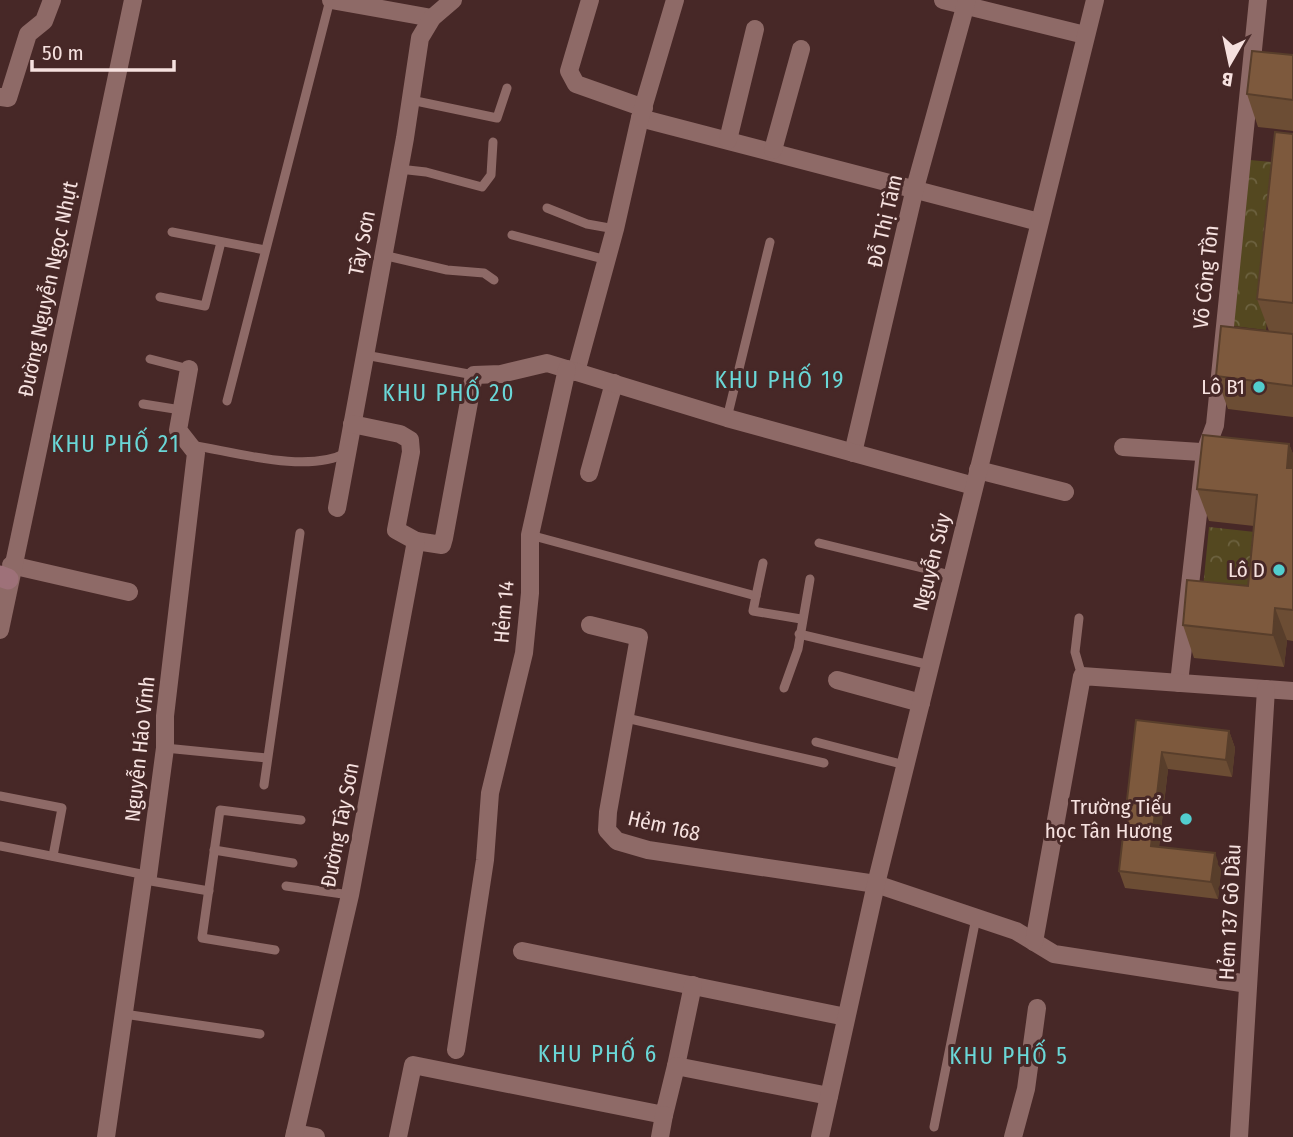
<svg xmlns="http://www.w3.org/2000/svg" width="1293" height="1137" font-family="'Fira Sans Condensed',sans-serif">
<defs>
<pattern id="park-crowns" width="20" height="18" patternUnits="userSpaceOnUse" patternTransform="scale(1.75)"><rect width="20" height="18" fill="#544820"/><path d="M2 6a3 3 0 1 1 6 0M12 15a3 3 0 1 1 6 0" fill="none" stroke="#6d6240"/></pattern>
</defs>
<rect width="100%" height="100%" fill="#472827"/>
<g fill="url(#park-crowns)">
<path d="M1250,160L1283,163L1266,330L1233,326Z"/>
<path d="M1209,527L1264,533L1256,613L1201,608Z"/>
</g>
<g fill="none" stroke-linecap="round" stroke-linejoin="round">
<g stroke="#8e6a67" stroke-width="9">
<path d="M411,100L497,118L507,88"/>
<path d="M399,169L426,172L482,187L491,175L493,142"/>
<path d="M547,208L587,224L615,229"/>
<path d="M172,232L265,250"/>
<path d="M512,235L607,260"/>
<path d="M383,255L447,270L484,273L494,280"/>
<path d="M160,297L205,306L221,242"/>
<path d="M365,355L474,375"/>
<path d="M150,359L189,369"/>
<path d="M227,401L330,0"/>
<path d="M143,404L181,410"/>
<path d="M727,418L770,242"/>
<path d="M191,445C235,452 307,474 346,453"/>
<path d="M530,535L756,596L753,611L801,619"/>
<path d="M819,543L951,575"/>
<path d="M756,596L763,563"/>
<path d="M1079,618L1075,652L1082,676"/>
<path d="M799,634L930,665"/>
<path d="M784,688L798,649L810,579"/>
<path d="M626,718L824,763"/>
<path d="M816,742L905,765"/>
<path d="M165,748L267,758"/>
<path d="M264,785L300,533"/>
<path d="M0,796L62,808L53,856"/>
<path d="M0,846L146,875"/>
<path d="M214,850L293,863"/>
<path d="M145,880L209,891"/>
<path d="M286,886L350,895"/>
<path d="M275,950L202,938L220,810L301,820"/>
<path d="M124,1014L260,1034"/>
<path d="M934,1127L976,918"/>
</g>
<g stroke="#8e6a67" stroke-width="18">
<path d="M331,0L432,18"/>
<path d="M590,0L569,71L576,84L644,108"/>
<path d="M943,0L1085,35"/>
<path d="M0,97L8,98L28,34L44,21L52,0"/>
<path d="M640,118L1039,222"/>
<path d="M728,140L755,29"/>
<path d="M773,150L801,49"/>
<path d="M576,372L615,229L640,118L675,0"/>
<path d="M1123,447L1216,453"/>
<path d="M853,453L915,188L967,0"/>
<path d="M978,470L1065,492"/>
<path d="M589,473L614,383"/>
<path d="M337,508L405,138L420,38L432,18L453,0"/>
<path d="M416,541L442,545L444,538L474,375L501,374L547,363L727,418L974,486"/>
<path d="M11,565L129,592"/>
<path d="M590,625L639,637L608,812L607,830L617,841L648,850L876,884L1016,931L1054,954L1248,984"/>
<path d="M0,630L133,0"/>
<path d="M837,680L921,703"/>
<path d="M1179,683L1205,452L1215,425L1258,0"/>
<path d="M1034,942L1082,676L1293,691"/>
<path d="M522,951L846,1017"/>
<path d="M456,1050L485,860L490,793L524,653L530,593V535L567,369"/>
<path d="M676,1066L693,985"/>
<path d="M295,1133L316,1137"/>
<path d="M106,1137L143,880L148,876L165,748V716L196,453L178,430L189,369"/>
<path d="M294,1137L350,895L416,541L396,530L411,452L410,440L400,434L352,424"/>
<path d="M398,1137L413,1065L664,1115L676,1066L829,1096"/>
<path d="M660,1137L664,1115"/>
<path d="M820,1137L876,884L1095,0"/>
<path d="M1013,1137L1026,1089L1037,1008"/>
<path d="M1239,1137L1266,689"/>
</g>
<path stroke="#9e7179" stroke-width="21" d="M0,576L8,579"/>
</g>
<g fill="#6c4d34">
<path d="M1293,55V131L1258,127L1247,94Z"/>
<path d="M1293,134V417L1228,409L1216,376L1269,331L1257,299Z"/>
<path d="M1289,444L1293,454V641L1287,640L1284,667L1194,658L1183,625L1248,586L1254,526L1209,521L1197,489Z"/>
<path d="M1136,720L1229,731L1235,748L1232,777L1168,769L1159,847L1221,870L1218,899L1125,888L1119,871Z"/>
</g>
<g fill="#583e2b">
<path d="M1289,444L1293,454V485L1287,468Z"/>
<path d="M1275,608L1287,640L1284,667L1273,635Z"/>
<path d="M1229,731L1235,748L1232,777L1226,760Z"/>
<path d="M1162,752L1168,769L1157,863L1151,846Z"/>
<path d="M1215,853L1221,870L1218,899L1211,882Z"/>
</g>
<g fill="#7d593d" stroke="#583e2b" stroke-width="2">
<path d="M1252,51L1293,55V100L1247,94Z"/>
<path d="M1275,132L1293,134V303L1257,299Z"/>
<path d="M1221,326L1293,334V386L1216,376Z"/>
<path d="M1203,435L1289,444L1287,468H1293V610L1275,608L1273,635L1183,625L1187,580L1248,586L1257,495L1197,489Z"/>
<path d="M1136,720L1229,731L1226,760L1162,752L1151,846L1215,853L1211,882L1119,871Z"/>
</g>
<g fill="#52cdce" stroke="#472827" stroke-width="2.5">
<circle cx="1259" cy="387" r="7"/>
<circle cx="1279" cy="570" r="7"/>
<circle cx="1186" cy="819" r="7"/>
</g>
<g text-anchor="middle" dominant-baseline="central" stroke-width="6" stroke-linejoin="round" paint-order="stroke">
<g font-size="21" fill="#f6e1df" stroke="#472827">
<text transform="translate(885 221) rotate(-77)">Đỗ Thị Tâm</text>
<text transform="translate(362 243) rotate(-79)">Tây Sơn</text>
<text transform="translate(1206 277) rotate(-84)">Võ Công Tồn</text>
<text transform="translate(48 289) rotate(-78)">Đường Nguyễn Ngọc Nhựt</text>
<text transform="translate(932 562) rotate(-76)">Nguyễn Súy</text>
<text transform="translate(504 612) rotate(-85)">Hẻm 14</text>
<text transform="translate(140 749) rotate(-84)">Nguyễn Háo Vĩnh</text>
<text transform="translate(340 825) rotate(-79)">Đường Tây Sơn</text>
<text transform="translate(664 826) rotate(13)">Hẻm 168</text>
<text transform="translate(1230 912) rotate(-87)">Hẻm 137 Gò Dầu</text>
</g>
<g font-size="21" fill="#f6e1df" stroke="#472827" text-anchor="end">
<text x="1245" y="387">Lô B1</text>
<text x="1265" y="570">Lô D</text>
<text x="1172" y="807">Trường Tiểu<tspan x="1172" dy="24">học Tân Hương</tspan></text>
</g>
<g font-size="23" letter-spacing="2" fill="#6ad7d7" stroke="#472827">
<text x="780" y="380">KHU PHỐ 19</text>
<text x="449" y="393">KHU PHỐ 20</text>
<text x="116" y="444">KHU PHỐ 21</text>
<text x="598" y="1054">KHU PHỐ 6</text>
<text x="1009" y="1056">KHU PHỐ 5</text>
</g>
</g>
<g transform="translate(1230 63) rotate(189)" stroke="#472827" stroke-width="5" paint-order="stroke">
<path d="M0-5L12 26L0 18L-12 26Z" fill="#f6e1df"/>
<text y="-10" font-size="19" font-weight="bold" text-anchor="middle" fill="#f6e1df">B</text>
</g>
<path d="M32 60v10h142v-10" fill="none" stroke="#f6e1df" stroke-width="3.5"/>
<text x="42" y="60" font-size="21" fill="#f6e1df" stroke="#472827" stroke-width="5" paint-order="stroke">50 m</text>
</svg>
